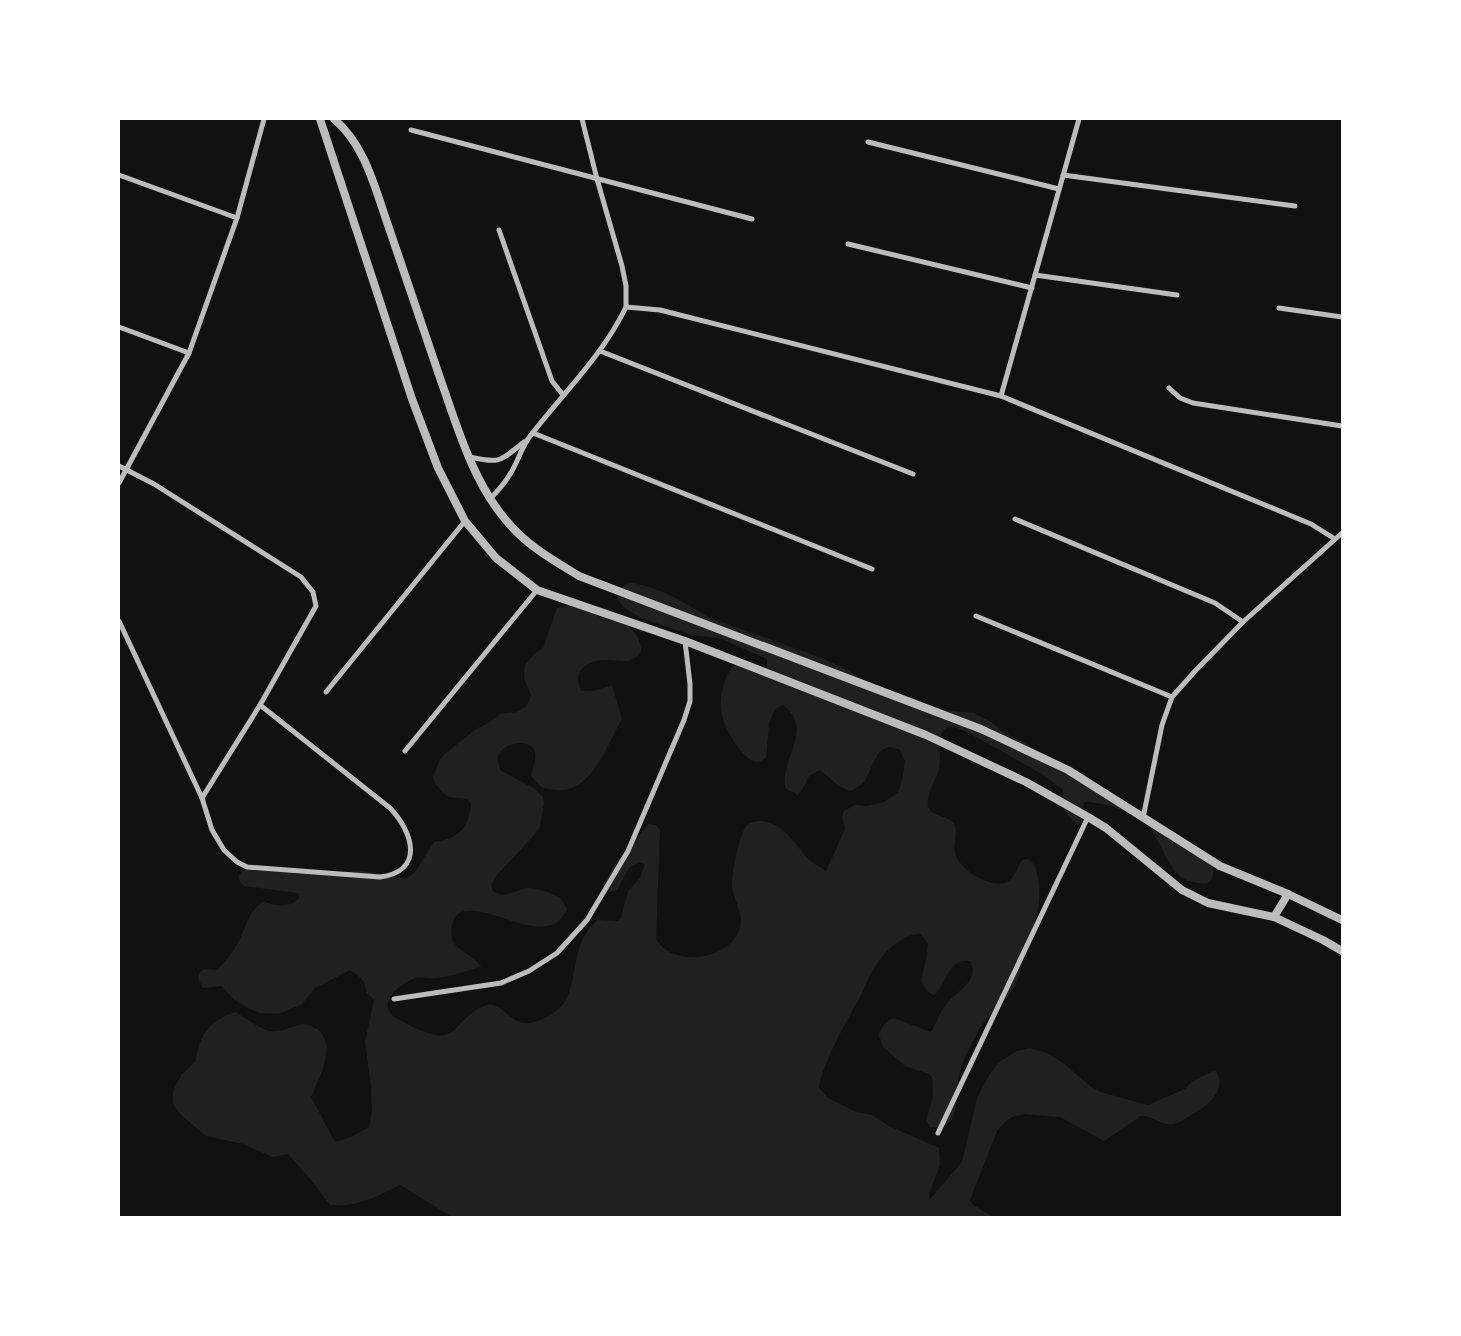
<svg xmlns="http://www.w3.org/2000/svg" width="1461" height="1336" font-family="'Varela Round',sans-serif">
<rect width="100%" height="100%" fill="#111"/>
<path fill="#202020" d="M632,583C659,587 685,602 708,617L819,657L844,668L882,691L903,700L951,711L974,713L991,722L1006,734L1023,742L1161,829L1214,867L1212,879L1207,883C1167,886 1169,850 1148,827C1135,812 1103,802 1084,802L1082,823L1076,824L1064,811L1063,790L1042,774L967,732C961,730 952,724 945,729C936,735 942,759 939,769C936,781 926,793 928,806C930,817 951,815 955,826C958,835 952,847 956,856C962,871 991,889 1007,882C1014,878 1018,867 1022,860L1028,859C1035,863 1036,869 1038,878C1043,906 1033,926 1025,952C1021,963 1020,979 1013,989C1004,1004 988,1014 979,1030C972,1044 962,1060 959,1075C955,1095 962,1132 930,1127L926,1121L933,1096L932,1078L929,1074L905,1066L883,1047L879,1035C882,1027 885,1021 894,1018L931,1032C936,1024 939,1014 945,1006C954,992 981,982 970,961C945,959 948,984 934,995L928,992L921,981L927,955L928,944L921,934C904,934 891,946 880,959C872,969 867,982 862,993C849,1017 822,1063 819,1088L828,1098L856,1112L872,1115L889,1126L939,1148L940,1165L929,1194L930,1199L962,1162L977,1098L988,1077L998,1063L1017,1051L1030,1048L1047,1053L1063,1063L1090,1086L1100,1092L1148,1105L1185,1089L1193,1081L1215,1070C1229,1090 1207,1106 1191,1115C1186,1118 1180,1123 1174,1124C1161,1126 1153,1115 1141,1116L1104,1141L1060,1117L1024,1114L1012,1117L1007,1120L997,1131L970,1200L973,1205L993,1217H452L400,1185C379,1196 354,1208 330,1205L312,1181L288,1154L273,1157L243,1144L206,1136L181,1115L173,1104V1091L182,1074L195,1062L199,1045L204,1034L212,1024L225,1016L235,1012C246,1018 258,1028 269,1031C282,1033 292,1026 303,1024C307,1024 314,1027 317,1029C338,1045 319,1078 311,1097L335,1142L351,1137L369,1127L372,1111L371,1087L365,1042L374,1000L366,992C366,980 359,976 350,970L315,988L302,1004L279,1014L260,1013L248,1008L233,999L222,986L203,988L198,978L200,972L205,969L217,970C226,961 233,952 239,941C246,927 249,910 264,901C275,907 290,908 299,898L298,893L244,886L240,882L239,876L242,871L248,870L335,876L352,871H364L406,879L415,872L434,842C459,838 468,830 471,804L468,799L449,797L443,793L435,783L433,777L440,760L445,754L476,729L487,724L500,714L517,712L527,706L531,695L524,678L525,665L534,654L543,648L557,608C574,602 588,612 603,618C610,621 619,621 626,625C635,630 641,641 641,651C638,655 636,658 632,659C625,663 616,660 609,660C596,659 579,664 578,679C578,683 580,688 581,691H593L612,685L622,719C607,745 591,794 556,790C542,789 539,787 531,775C533,768 537,759 535,752C531,736 499,743 498,758C497,762 500,767 500,770L535,789L543,797L544,803L540,827L535,834L497,875L491,885L493,891C505,900 514,890 527,888C535,887 554,893 561,899C563,901 565,906 567,909C548,958 468,885 453,921C451,927 451,935 453,941C458,952 475,955 481,967C466,971 450,977 435,978C428,979 422,976 415,978C400,984 376,1002 394,1017C408,1024 433,1040 448,1034C454,1032 458,1026 462,1022C469,1015 475,1009 484,1006C500,1000 506,1018 520,1022C534,1027 556,1014 564,1003C568,996 570,990 572,982C577,958 578,936 598,920L618,921L621,917L628,891L640,878L645,864L639,862L629,868L617,890L611,892L605,890L603,885L617,861L629,849L648,824L656,825L660,830L656,939C673,969 730,960 740,928C744,914 734,901 732,887C731,876 739,837 745,828C747,824 751,822 754,822C779,816 794,842 807,858C812,863 820,867 826,871L845,829L842,817L844,811L855,805L867,806L884,802L898,792L902,781L905,761L900,750C876,738 873,770 864,782C860,786 855,788 850,791L839,786L820,770L809,776L804,787L798,795L785,788C780,758 815,730 783,705L775,709L769,724L766,758C763,760 759,763 755,762C742,759 724,727 722,715C719,699 723,678 733,666L739,665L759,675L765,673L767,667V659L719,638L691,635L641,618L625,608L617,599C619,589 622,584 632,583Z"/>
<g fill="none" stroke-linecap="round" stroke-linejoin="round">
<g stroke="#bcbcbc" stroke-width="5">
<path d="M582,119L597,179L622,266L626,286V307"/>
<path d="M411,130L752,219"/>
<path d="M868,142L1059,189"/>
<path d="M119,175L237,218"/>
<path d="M1063,175L1295,206"/>
<path d="M499,230L552,381L563,395"/>
<path d="M848,244L1032,288"/>
<path d="M1035,275L1177,295"/>
<path d="M1279,308L1342,317"/>
<path d="M119,327L189,353"/>
<path d="M600,351L913,474"/>
<path d="M1169,388L1180,398L1193,403L1342,426"/>
<path d="M1001,396L1079,119"/>
<path d="M533,433L872,569"/>
<path d="M470,457C501,464 500,461 524,442"/>
<path d="M119,466L154,484L301,577L313,592L316,606L260,705L202,798"/>
<path d="M119,483L189,353L237,218L264,119"/>
<path d="M490,499C499,490 507,481 513,469C518,460 522,448 528,439C561,395 602,357 626,307L660,310L1001,396L1311,524L1335,539"/>
<path d="M1015,519L1215,603L1243,622"/>
<path d="M976,616L1172,697"/>
<path d="M119,621L202,798L212,830L224,850L237,862L247,867L380,877C425,871 413,832 390,808L260,705"/>
<path d="M326,692L465,521"/>
<path d="M405,751L537,590"/>
<path d="M1143,818L1162,725L1172,697L1196,670L1243,622L1342,533"/>
<path d="M394,999L501,983L529,971L557,953L587,920L628,851L684,720L690,701V684L685,641"/>
<path d="M938,1133L1088,817"/>
</g>
<g stroke="#bcbcbc" stroke-width="8">
<path d="M320,119L412,399L438,468L465,521L496,558L537,590L685,641L926,735L1026,782L1088,817L1106,828L1182,890L1208,903L1274,917L1323,940L1342,951"/>
<path d="M334,119C365,145 375,188 388,225C405,275 422,325 439,375C456,423 472,480 505,519C526,545 551,559 579,576L981,729L1068,770L1220,866L1288,894L1342,920"/>
<path d="M1274,917L1288,894"/>
</g>
</g>
<rect width="1461" height="1336" fill="none" stroke="#ffffff" stroke-width="240"/>
</svg>
